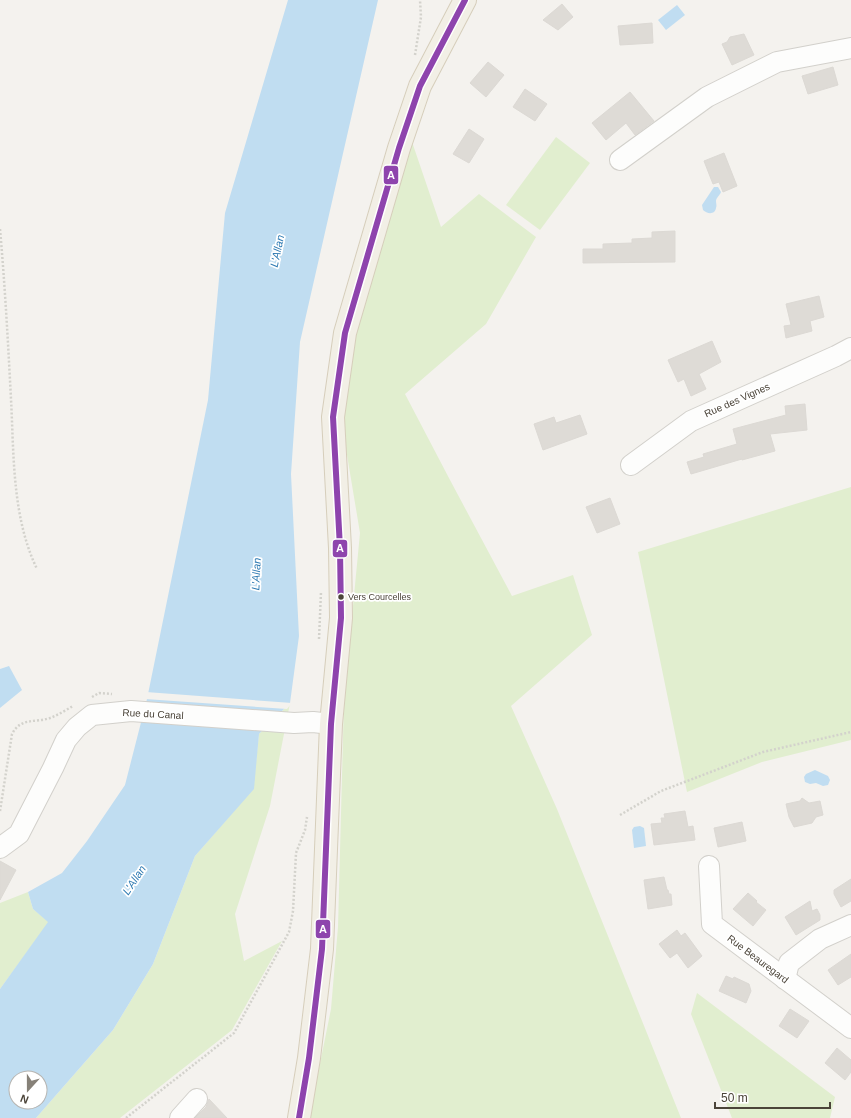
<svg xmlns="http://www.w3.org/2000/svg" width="851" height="1118" font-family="Helvetica,sans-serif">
<rect width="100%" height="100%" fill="#f4f2ee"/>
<g fill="#e1eecf">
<path d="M410,136L441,227L479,194L536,237L486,324L405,394L450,480L512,596L573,575L592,635L511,706L557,809L681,1118H309L331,1009L338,927L344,700L360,533L342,425L352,344Z"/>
<path d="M556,137L590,163L540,230L506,205Z"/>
<path d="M851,487V740L762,762L687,792L638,552Z"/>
<path d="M290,703L270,806L235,914L244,961L282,941L232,1030L120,1118H36L113,1030L153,964L195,856L253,789L259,734Z"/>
<path d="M28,892L33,909L49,922L0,989V903Z"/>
<path d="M697,993L835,1097L830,1118H732L691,1014Z"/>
</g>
<g fill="#c0ddf1" fill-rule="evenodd">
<path d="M288,0H378L300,342L291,474L299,636L290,703L259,734L254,789L195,856L153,964L113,1030L36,1118H0V989L48,922L33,909L28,892L62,873L87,841L125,785L147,699L208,400L225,213ZM16,1078H40V1102H16Z"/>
<path d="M677,5L685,15L666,30L658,20Z"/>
<path d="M714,187H718L721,192C720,195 716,198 716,201C716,203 717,206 716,208C715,215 707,214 703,210L702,205Z"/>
<path d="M9,666L22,690L0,708V669Z"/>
<path d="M815,770L828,776L830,780L828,785L823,786L816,783L810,784L805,782L804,777L806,774Z"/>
<path d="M640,826L644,828L646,846L634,848L632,830L634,827Z"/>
</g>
<path fill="#f4f2ee" d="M146,692L292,703L287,709L145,699Z"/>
<g fill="#dedbd6" stroke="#dcd9d4">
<path d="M562,4L573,17L558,30L543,20Z"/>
<path d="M652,23L653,43L620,45L618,26Z"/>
<path d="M744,34L754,55L732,65L722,44L727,42L730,37Z"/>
<path d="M488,62L504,75L486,97L470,83Z"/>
<path d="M833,67L838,85L808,94L802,76Z"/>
<path d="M525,89L547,104L535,121L513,107Z"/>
<path d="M630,92L654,121L635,135L626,123L606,140L592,123Z"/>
<path d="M469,129L484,139L469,163L453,154Z"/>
<path d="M724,153L737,186L723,192L719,182L713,184L704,161Z"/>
<path d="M675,231V262L583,263V249H603V244L632,243V239L652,238V232Z"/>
<path d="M819,296L824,317L810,321L812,331L786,338L784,326L791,325L786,304Z"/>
<path d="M712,341L721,362L699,374L706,389L691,396L684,379L678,382L668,360Z"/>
<path d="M805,404L807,430L770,434L775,451L742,460V459L691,474L687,462L704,457L703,454L737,444L733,429L786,415L785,406Z"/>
<path d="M580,415L587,434L543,450L534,424L554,417L556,423Z"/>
<path d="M610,498L620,524L597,533L586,507Z"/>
<path d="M802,798L809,803L820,801L823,815L816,817L812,823L794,827L789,817L786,804L800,801Z"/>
<path d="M685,811L688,827L693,826L695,840L654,845L651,824L662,823L661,818H665L664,814Z"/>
<path d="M742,822L746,841L718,847L714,828Z"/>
<path d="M0,861L16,870L0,900Z"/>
<path d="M664,877L667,890H668L669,894H671L672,905L648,909L644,880Z"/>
<path d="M851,879V901L841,907L834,894V890Z"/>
<path d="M748,893L757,901L756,902L766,910L753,926L733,909Z"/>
<path d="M810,901L812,911L817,909L820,915V920L796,935L785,917Z"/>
<path d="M677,930L681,936L685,933L702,956L688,968L677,953L670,958L659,944Z"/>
<path d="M851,954V977L838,985L828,970Z"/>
<path d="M726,976L733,979L734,977L749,984L751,991L746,1003L719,991Z"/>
<path d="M790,1009L809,1021L797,1038L779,1026Z"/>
<path d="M837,1048L851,1060V1072L845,1080L825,1063Z"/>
<path d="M209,1099L227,1118H195L206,1107Z"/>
</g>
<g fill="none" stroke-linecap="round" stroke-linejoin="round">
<defs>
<g id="minor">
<path d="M620,160L707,97L777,62L851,48"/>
<path d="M631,465L691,421L836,356L851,348"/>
<path d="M0,848L19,834L53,768L66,740L77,727L92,715L131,711L294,723L313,722L331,724"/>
<path d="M709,866L712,924L851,1028"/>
<path d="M785,979L789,963L820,939L851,925"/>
<path d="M180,1118L197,1099"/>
</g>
<path id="major" d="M299,1118L309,1058L322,949L331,724L341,618L340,548L333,417L345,333L399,148L420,86L465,0"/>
</defs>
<use href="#minor" stroke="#d2d0cb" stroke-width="22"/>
<use href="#major" stroke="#d6cebb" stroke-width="24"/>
<g stroke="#d3d2cc" stroke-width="2.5" stroke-dasharray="2 2" stroke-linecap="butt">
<path d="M415,55L421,17L420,0"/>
<path d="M0,229C5,286 8,342 11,399C14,456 12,517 37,569"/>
<path d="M319,639L321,592"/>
<path d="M92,697L99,693L112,694"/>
<path d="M0,811L12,734C21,717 35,723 50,718C58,715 66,710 73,706"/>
<path d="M620,815L661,791L763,752L851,732"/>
<path d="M126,1118L234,1033L289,932L293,911L296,853L305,830L307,817"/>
</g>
<use href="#minor" stroke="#fdfdfc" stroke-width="20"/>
<use href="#major" stroke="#f2efe6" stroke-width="22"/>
<defs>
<path id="bus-1" d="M299,1118L309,1058L322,949L331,724L341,618L340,548L333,417L345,333L399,148L420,86L465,0"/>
</defs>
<use href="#bus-1" stroke="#fff" stroke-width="9"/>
<use href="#bus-1" stroke="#8e44ad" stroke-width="6"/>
</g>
<circle fill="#4b4439" stroke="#fff" stroke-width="1.5" cx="341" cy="597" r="3.5"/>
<g text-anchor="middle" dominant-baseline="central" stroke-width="3.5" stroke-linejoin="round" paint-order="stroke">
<g font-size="9" fill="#4b4439" stroke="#fff" text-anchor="start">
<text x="348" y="597">Vers Courcelles</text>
</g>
<g font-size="10" fill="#4b4439" stroke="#fff">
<text transform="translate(737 400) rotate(-24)">Rue des Vignes</text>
<text transform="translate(153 714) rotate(3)">Rue du Canal</text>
<text transform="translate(758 959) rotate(37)">Rue Beauregard</text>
</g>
<g font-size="11" font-style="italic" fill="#2e7ab2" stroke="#fff">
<text transform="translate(277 251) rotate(-78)">L'Allan</text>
<text transform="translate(256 574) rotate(-87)">L'Allan</text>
<text transform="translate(134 880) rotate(-56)">L'Allan</text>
</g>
</g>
<g stroke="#fff" stroke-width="1.5">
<rect x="383" y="165" width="16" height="20" rx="4" fill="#8e44ad"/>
<rect x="332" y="539" width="16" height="19" rx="4" fill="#8e44ad"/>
<rect x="315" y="919" width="16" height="20" rx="4" fill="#8e44ad"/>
</g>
<g font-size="11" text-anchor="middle" font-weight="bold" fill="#fff">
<text x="391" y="179">A</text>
<text x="340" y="552">A</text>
<text x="323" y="933">A</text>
</g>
<g transform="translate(28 1090) rotate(201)"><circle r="19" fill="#ffffff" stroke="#b7b4b0"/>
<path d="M0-3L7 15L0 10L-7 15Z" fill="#868178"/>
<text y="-6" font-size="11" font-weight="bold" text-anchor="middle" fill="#4b4439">N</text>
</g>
<path d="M715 1102v6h115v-6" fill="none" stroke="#4b4439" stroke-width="2"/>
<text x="721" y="1102" font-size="12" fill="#4b4439" stroke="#ffffff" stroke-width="3" paint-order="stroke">50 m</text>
</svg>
